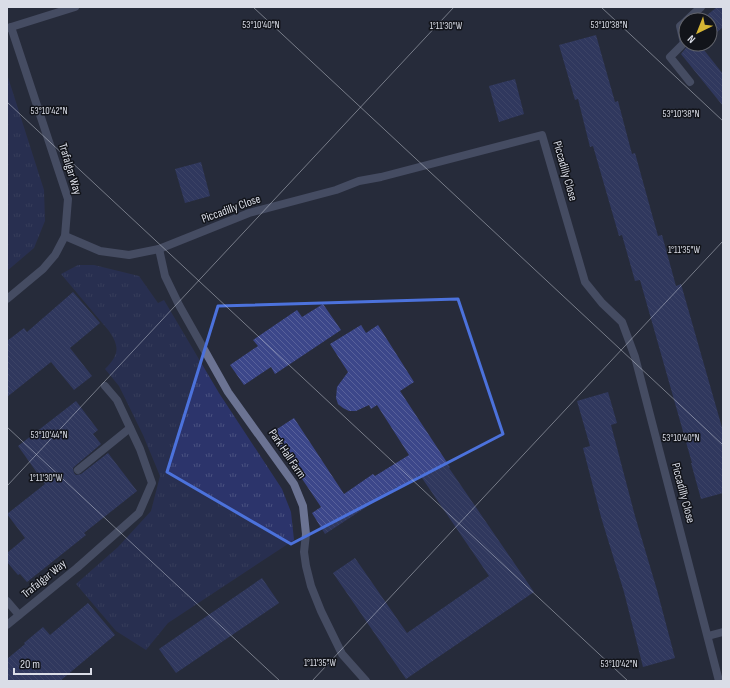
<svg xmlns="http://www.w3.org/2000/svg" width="730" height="688" font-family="'Sofia Sans Condensed',sans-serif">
<defs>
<pattern id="grass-tufts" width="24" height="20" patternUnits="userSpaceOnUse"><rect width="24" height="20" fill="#2c346b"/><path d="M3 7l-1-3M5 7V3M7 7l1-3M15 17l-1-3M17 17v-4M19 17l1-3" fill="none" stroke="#4a5180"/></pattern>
<pattern id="building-back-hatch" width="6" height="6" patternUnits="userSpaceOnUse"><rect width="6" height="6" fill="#3c478a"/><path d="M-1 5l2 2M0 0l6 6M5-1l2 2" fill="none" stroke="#58619a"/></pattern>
</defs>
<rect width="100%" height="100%" fill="#272b3a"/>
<g fill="url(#grass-tufts)">
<path d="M7,74L44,190L45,221L34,248L7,271Z"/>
<path d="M78,265H94L139,276L158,303L164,300L219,393L282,489L291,512L294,540L168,623L146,650L116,631L76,584L118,547L151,511L160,476L143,435L119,386L105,369C119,355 120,347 109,331L61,274Z"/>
</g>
<g fill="url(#building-back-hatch)">
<path d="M717,7H723V27L710,38V20H701Z"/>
<path d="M596,35L615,102L618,101L632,154L635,153L658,236L662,235L676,286L681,284L723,431V493L701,499L691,463H692L640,280L635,281L622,235L619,236L593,146L590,147L578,99L575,100L559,45Z"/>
<path d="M689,44H702L700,45L723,74V106L681,54Z"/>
<path d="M515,79L524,114L499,122L489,86Z"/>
<path d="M201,162L210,196L185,203L175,169Z"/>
<path d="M73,292L100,323L70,348L92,376L74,390L51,362L7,397V341L24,328L27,332Z"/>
<path d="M323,304L341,330L275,374L271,367L244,385L230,365L258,346L253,340L297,310L302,317Z"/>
<path d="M361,325L366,333L378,325L414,382L400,391L450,467L449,468L534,592L406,679L333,573L355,558L407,633L489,576L420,475L398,489L397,487L325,534L312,513L321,507L271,433L294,418L344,494L373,474L375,476L409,455L377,405L371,409L369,405L356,411H349L343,408L338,404L336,398L337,387L348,372L330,344Z"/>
<path d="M608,392L617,423L611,425L635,516L657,590L675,658L643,667L624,592L601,517L583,448L590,446L577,401Z"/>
<path d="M76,401L98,430L93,434L101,444L75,466L73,468L74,473L76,475L81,474L108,453L137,491L84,533L86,535L27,582L20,574L18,575L7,562V553L25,538L7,514L45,484L18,446Z"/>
<path d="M262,578L279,603L176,673L159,649Z"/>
<path d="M88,603L115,635L60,681H7V659L25,644L24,643L43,627L50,635Z"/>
</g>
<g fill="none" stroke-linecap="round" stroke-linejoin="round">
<g stroke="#6b7393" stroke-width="8">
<path d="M687,20L701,7"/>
<path d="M686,21L680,26L684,43L670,57L690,82"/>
<path d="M78,470L130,428"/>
<path d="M78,567L139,513L152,483L140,449L117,400L105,386"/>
</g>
<g stroke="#6b7393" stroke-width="8">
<path d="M8,28L75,7"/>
<path d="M65,236L100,251L129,255L159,249L249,213L336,190L359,181L381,177L542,135L585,282L602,303L622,322L635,357L719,681"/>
<path d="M159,249L165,276L179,305L228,392L294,484L303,506L306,534L304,552L306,566L311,586L321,611L342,654L366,681"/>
<path d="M7,299L43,269L55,255L65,236L68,199L11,27"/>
<path d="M7,601L19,615"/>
<path d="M7,625L78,567"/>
<path d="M708,636L723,632"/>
</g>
</g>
<path d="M0 0H730V688H0ZM458,299L503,434L291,544L167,472L218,306Z" fill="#272b3a" fill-opacity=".55" fill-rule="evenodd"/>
<path fill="none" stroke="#4c72dc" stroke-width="3" stroke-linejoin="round" d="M458,299L503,434L291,544L167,472L218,306Z"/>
<path fill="none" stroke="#dadde7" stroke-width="1" stroke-opacity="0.45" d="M253,7L723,445M601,7L723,121M7,102L628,681M7,427L280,681M7,486L454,7M312,681L723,241"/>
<g text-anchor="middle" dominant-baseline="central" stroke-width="3" stroke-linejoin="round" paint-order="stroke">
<g font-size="12" fill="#dadde7" stroke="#12141a">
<text transform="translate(70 169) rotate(73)">Trafalgar Way</text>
<text transform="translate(565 171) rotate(74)">Piccadilly Close</text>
<text transform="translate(231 209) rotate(-20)">Piccadilly Close</text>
<text transform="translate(287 454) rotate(56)">Park Hall Farm</text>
<text transform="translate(683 493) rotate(75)">Piccadilly Close</text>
<text transform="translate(44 579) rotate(-39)">Trafalgar Way</text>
</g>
</g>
<g font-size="10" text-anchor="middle" fill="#dadde7" stroke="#12141a" stroke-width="3" stroke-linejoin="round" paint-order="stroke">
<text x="261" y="28">53°10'40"N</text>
<text x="609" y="28">53°10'38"N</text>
<text x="446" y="29">1°11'30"W</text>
<text x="49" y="114">53°10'42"N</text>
<text x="681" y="117">53°10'38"N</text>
<text x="684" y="253">1°11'35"W</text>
<text x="49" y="438">53°10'44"N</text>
<text x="681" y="441">53°10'40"N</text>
<text x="46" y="481">1°11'30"W</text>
<text x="320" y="666">1°11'35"W</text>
<text x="619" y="667">53°10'42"N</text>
</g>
<rect width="730" height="688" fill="none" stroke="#dadde7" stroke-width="16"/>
<g transform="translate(698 32) rotate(223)"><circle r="19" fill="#12141a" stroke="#62646c"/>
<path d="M0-3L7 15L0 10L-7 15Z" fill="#d6b534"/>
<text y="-6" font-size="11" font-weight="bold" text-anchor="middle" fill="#dadde7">N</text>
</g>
<path d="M14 668v6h77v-6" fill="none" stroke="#dadde7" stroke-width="2"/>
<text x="20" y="668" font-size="12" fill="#dadde7" stroke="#12141a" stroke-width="3" paint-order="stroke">20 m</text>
</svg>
